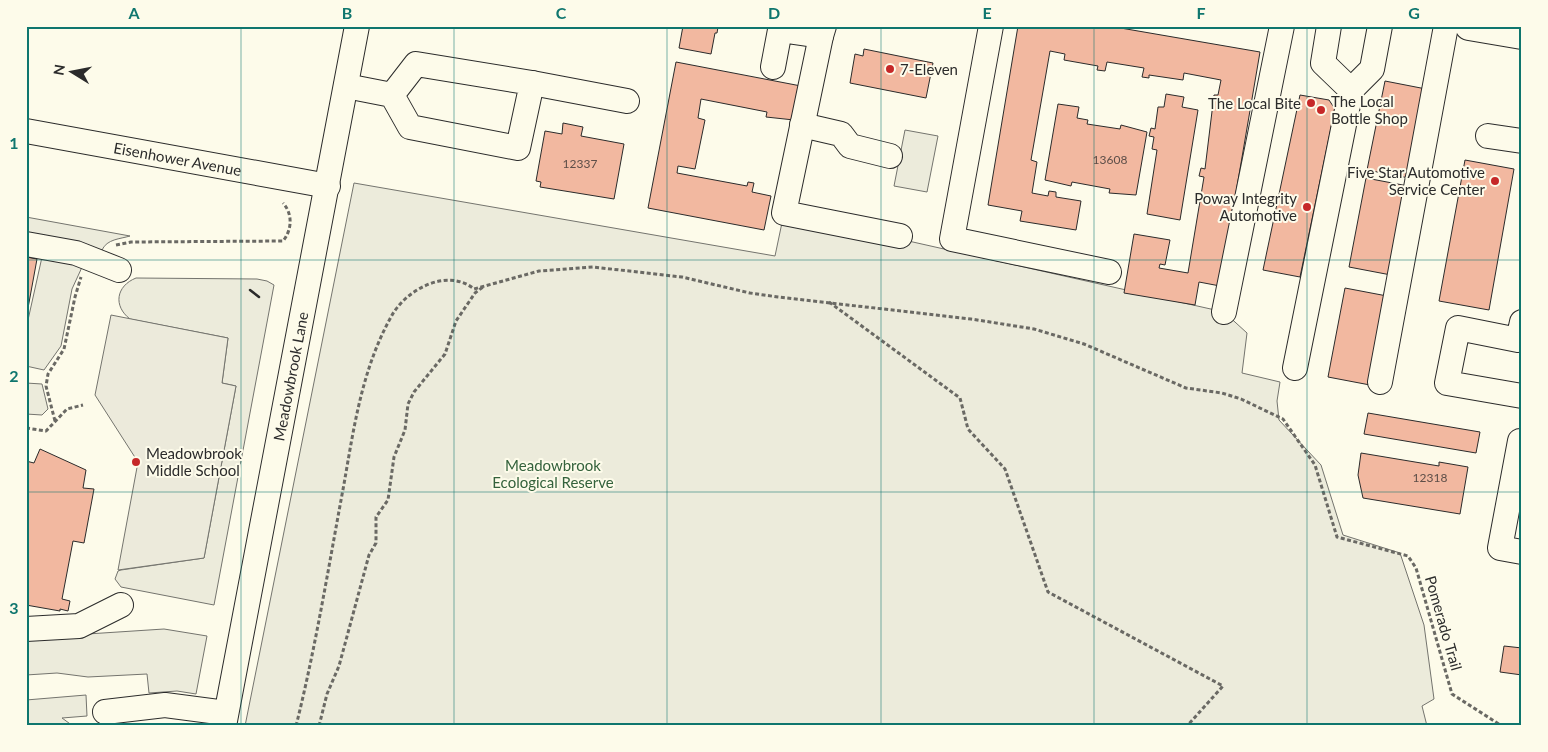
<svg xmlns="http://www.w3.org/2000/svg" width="1548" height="752" font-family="Lato,sans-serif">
<rect width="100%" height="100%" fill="#fdfbea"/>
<g fill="#ecebdb" stroke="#74746e">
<path d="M905,130L938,136L927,192L894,186Z"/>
<path d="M354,183L775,256L784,213L1224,312L1247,333L1242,373L1280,382L1277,401L1279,420L1321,465L1343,535L1400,553L1424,625L1434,699L1422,706L1427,726H245Z"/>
<path d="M26,217L130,236C120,239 107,239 102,250L95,251L26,238Z"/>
<path d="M42,257L83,265L72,289L61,346L44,370L26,366V329Z"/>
<path d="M136,278L257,279L267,281L274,285L214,605L121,587L115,579L118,571L121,570L204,558L236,386L222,383L228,338L130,319C113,306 116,286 136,278Z"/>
<path d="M26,383L42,384L48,409L42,415L26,414Z"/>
<path d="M164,629L207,636L196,694L177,691L149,693L147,674L88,677L57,673L26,675V638Z"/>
<path d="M86,695L87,716L62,718L73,726L26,725V700Z"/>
</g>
<path fill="#eceadb" stroke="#74746e" d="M111,315L228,338L222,383L236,386L204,558L118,570L138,462L95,395Z"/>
<g fill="#f2b8a0" stroke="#2b2b2b">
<path d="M683,26L718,27L717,33H715L711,54L679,48Z"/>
<path d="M1018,26H1109L1260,52L1220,286L1199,282L1195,305L1124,293L1134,234L1170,240L1165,265L1160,264L1159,268L1188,273L1204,177L1199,176L1201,168L1205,169L1214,95H1218L1221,80L1184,73L1183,80L1149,75V78L1142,77L1144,68L1107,62L1105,71L1097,70L1098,66L1064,60L1065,54L1050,51L1031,160L1037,162L1032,193L1048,196L1049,191L1056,192V197L1081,201L1076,230L1020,221L1022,211L988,205Z"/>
<path d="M864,49L933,63L926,98L850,83L855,54L863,56Z"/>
<path d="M676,62L801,86L794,120L766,117L767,112L701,99L698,118L705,120L695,169L678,166L677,173L747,186L748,182L754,183L752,192L771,196L764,230L648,208Z"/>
<path d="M1385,81L1426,89L1409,178L1367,170Z"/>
<path d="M1166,94L1184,97L1182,107L1198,110L1180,220L1147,214L1157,150L1152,149L1154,137L1149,136L1151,128L1155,129L1158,107H1164Z"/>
<path d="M1300,95L1329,100L1335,109L1300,277L1263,270Z"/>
<path d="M1058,104L1079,107L1077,118L1088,120L1087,124L1120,129L1121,125L1147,132L1136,195L1109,193L1110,189L1072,182L1071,186L1045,180Z"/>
<path d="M563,123L583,127L581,136L624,144L614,199L540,187L541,182L536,181L545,131L562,134Z"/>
<path d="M1465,160L1514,169L1489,310L1439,301Z"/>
<path d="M1366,178L1408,186L1391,275L1349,267Z"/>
<path d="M26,257L37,259L26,319Z"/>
<path d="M1345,288L1387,296L1370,385L1328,377Z"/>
<path d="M1368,413L1480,432L1476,453L1364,434Z"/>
<path d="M40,449L86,470L83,488L94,489L84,543L73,541L62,599L70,601L68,611L60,609V611L26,605V461L34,463Z"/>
<path d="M1361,453L1439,466V462L1468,467L1460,514L1363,498L1358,475Z"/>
<path d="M1504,646L1522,648V675L1500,672Z"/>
</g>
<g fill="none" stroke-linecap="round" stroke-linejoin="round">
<defs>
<g id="minor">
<path d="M991,26L952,239L1109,272"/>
<path d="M821,36L784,213L900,236"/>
<path d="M773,67L780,30L821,36L824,26"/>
<path d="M532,83L627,101"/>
<path d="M346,86L392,95L410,127L518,148L532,83L416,64L392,95"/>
<path d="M1351,90L1372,69L1380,26"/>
<path d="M802,125L841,134L850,146L890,156"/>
<path id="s1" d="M26,131L328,186"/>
<path d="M1488,136L1522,141"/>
<path d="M26,244L76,253L119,270"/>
<path d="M1224,312L1282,26"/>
<path d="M1522,322L1518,340L1458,328L1447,383L1522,396"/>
<path d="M1295,368L1351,90L1323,63L1329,26"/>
<path d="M1380,382L1446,26"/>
<path d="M1520,441L1500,548L1522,552"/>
<path d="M26,629L79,626L121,605"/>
<path d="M105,712L165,705L226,713"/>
<path id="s2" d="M224,726L357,26"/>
</g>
<path id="major" d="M1469,26L1522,35"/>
</defs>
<use href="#minor" stroke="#2b2b2b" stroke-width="26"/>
<use href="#major" stroke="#2b2b2b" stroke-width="30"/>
<g stroke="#6a6964" stroke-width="3" stroke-dasharray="4 2.5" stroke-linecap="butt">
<path d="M116,245L131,242L283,241C292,230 293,214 283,203"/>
<path d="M829,302L960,398L968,429L1005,469L1048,592L1223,686L1187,726"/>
<path d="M55,421L46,386L48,374L64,349L75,297L81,277"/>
<path d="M26,428L46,431L67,409L83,405"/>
<path d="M296,726C316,646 329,564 344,484C354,427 362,369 391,317C405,290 447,267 474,289L539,271L593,267L682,277L750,293L778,297L971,319L1034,329L1084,344L1186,388L1222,393L1241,399L1283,419L1315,465L1337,537L1408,556L1416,568L1452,694L1502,726"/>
<path d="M319,726L327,694L339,666L369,555L376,543V517L388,500L394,457L405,430L408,404L414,392L445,354L456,321L475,293L483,287"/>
</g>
<use href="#minor" stroke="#fdfbea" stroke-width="24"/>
<use href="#major" stroke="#fdfbea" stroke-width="28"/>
<path stroke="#2b2b2b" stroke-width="2.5" d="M250,290L259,297"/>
</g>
<path fill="none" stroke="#0f766e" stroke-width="1" stroke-opacity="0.55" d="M241,26V726M454,26V726M667,26V726M881,26V726M1094,26V726M1307,26V726M26,260H1522M26,492H1522"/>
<g fill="#c62828" stroke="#fdfbea" stroke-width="2">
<circle cx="890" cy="69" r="5"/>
<circle cx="1311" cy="103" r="5"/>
<circle cx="1321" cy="110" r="5"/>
<circle cx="1495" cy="181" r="5"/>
<circle cx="1307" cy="207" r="5"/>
<circle cx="136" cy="462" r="5"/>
</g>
<g text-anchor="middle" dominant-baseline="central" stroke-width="4" stroke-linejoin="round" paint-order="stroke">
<g font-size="12" fill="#5d4e48">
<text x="1110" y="159">13608</text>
<text x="580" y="163">12337</text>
<text x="1430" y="477">12318</text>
</g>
<g font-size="15" fill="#2b2b2b" stroke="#fdfbea" text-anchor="start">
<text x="900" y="69">7-Eleven</text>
<text x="1331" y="101">The Local<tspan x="1331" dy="17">Bottle Shop</tspan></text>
<text x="1301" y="103" text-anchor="end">The Local Bite</text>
<text x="1485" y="172" text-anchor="end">Five Star Automotive<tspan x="1485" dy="17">Service Center</tspan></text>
<text x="1297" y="198" text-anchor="end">Poway Integrity<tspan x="1297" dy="17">Automotive</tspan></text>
<text x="146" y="453">Meadowbrook<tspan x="146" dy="17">Middle School</tspan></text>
</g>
<g font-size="15" fill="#2b2b2b" stroke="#fdfbea">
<text stroke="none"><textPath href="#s1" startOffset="154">Eisenhower Avenue</textPath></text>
<text stroke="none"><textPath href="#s2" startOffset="356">Meadowbrook Lane</textPath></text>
<text transform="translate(1444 623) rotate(74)">Pomerado Trail</text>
</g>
<g font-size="15" fill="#34623c" stroke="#fdfbea">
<text x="553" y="465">Meadowbrook<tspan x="553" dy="17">Ecological Reserve</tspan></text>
</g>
</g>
<rect width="1548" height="752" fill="none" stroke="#fdfbea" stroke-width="55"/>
<g transform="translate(72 72) rotate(280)" stroke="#fdfbea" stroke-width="4" paint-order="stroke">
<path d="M0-4L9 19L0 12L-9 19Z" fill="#2b2b2b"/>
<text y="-8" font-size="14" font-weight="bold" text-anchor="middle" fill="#2b2b2b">N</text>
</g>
<rect x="28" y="28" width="1492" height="696" fill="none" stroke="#0f766e" stroke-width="2"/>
<g font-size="16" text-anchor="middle" font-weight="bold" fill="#0f766e">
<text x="134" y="19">A</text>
<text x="347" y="19">B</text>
<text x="561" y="19">C</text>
<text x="774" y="19">D</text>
<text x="987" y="19">E</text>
<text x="1201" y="19">F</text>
<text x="1414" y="19">G</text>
<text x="14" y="149">1</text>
<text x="14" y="382">2</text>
<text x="14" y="614">3</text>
</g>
</svg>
